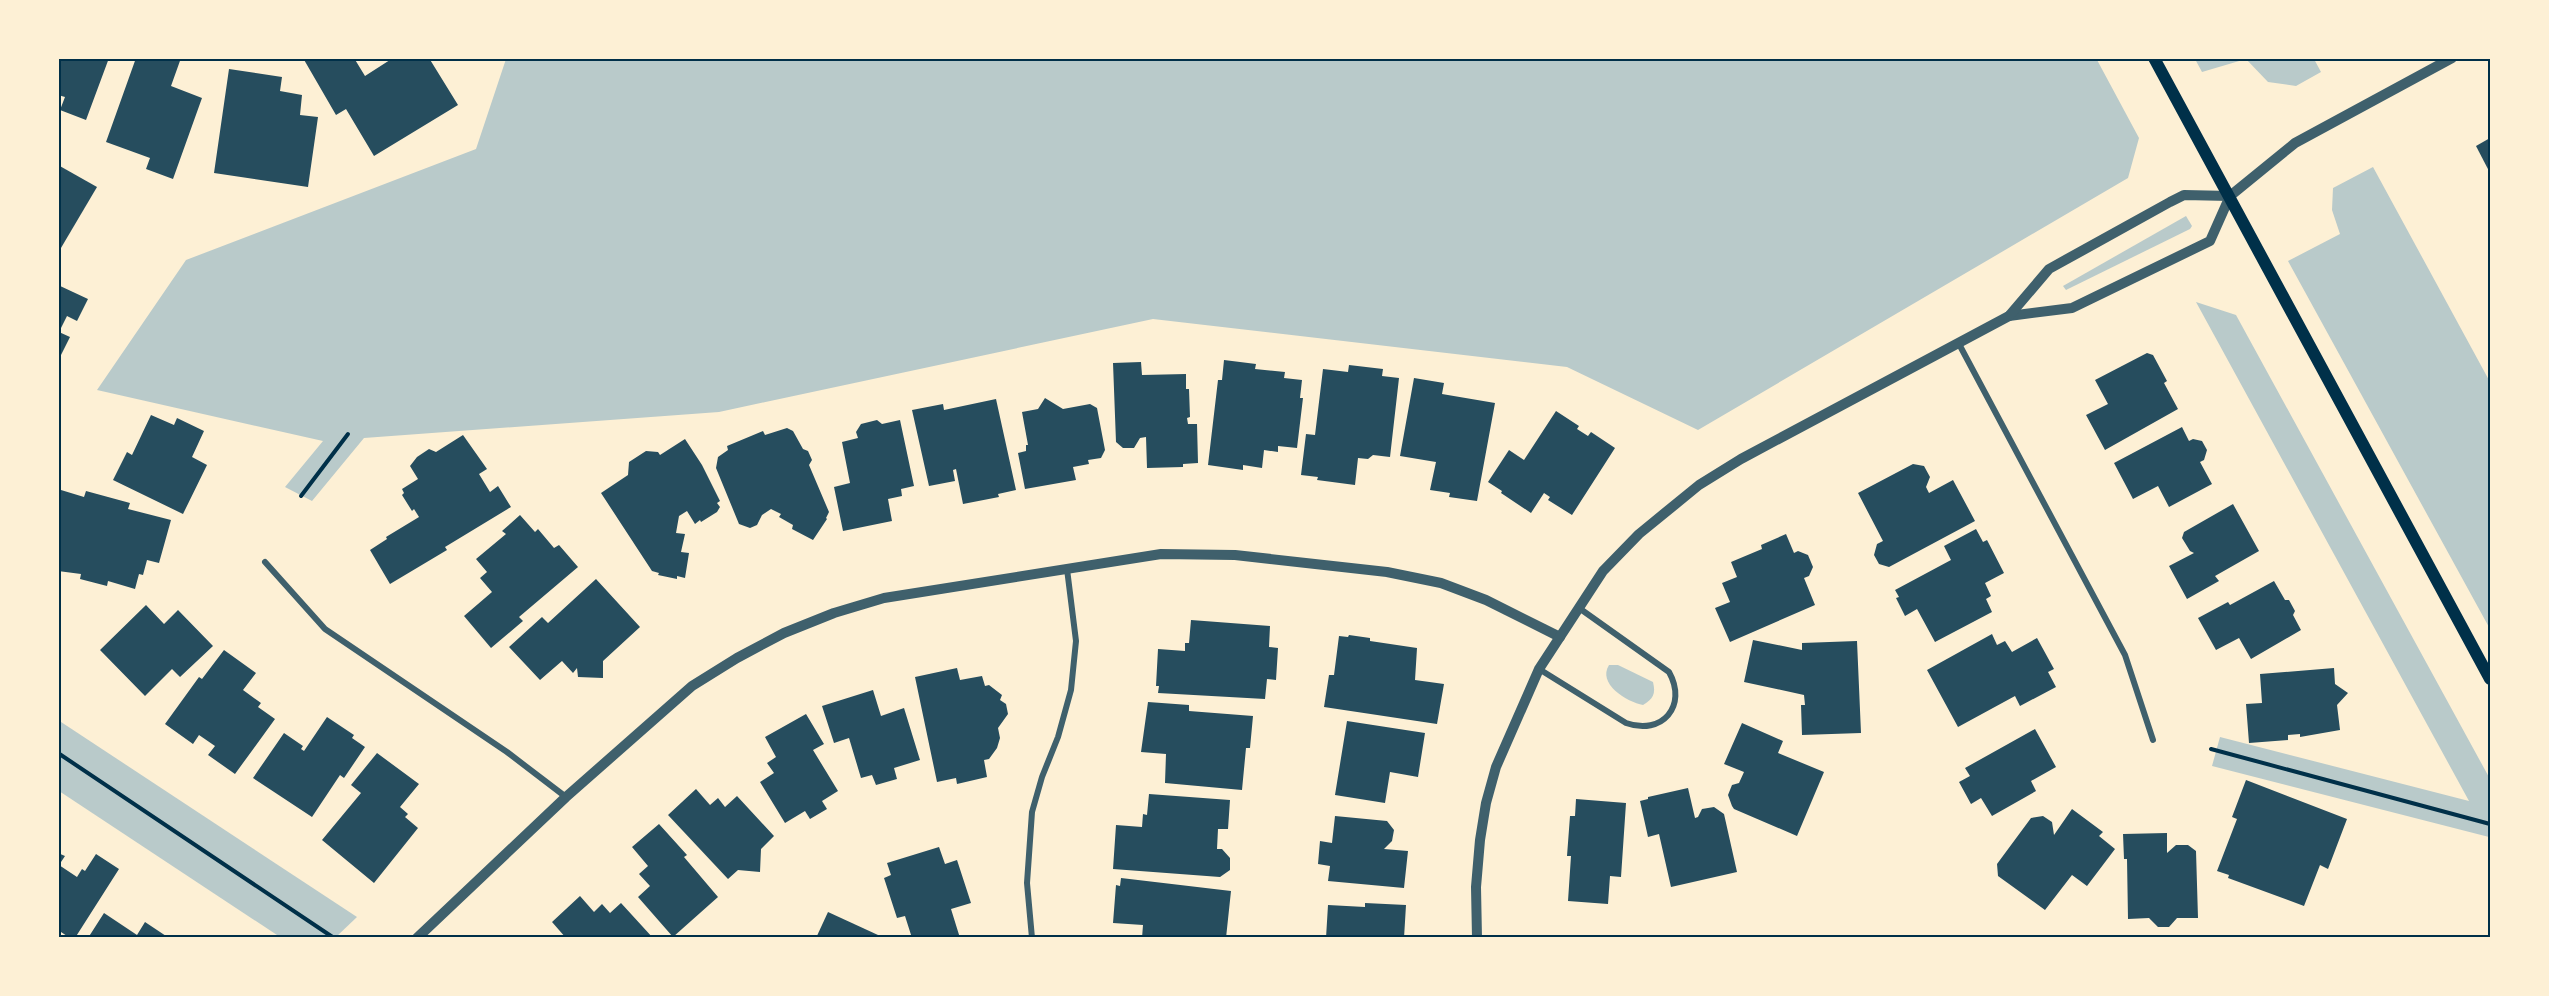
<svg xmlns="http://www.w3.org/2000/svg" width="2549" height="996" font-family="Spectral,serif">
<rect width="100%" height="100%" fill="#fdf0d5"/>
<g fill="#b9caca">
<path d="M2096,58L2139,138L2128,178L1698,430L1567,367L1153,319L719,412L364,438L312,501L285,487L323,441L97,390L186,260L476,149L506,59Z"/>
<path d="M2195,59H2314L2321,72L2296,86L2268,82L2246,59L2202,72Z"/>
<path d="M2373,167L2490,382V629L2288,261L2340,234L2332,210L2333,188Z"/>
<path d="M2186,216L2192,226L2190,229L2066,290L2063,286Z"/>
<path d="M2196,302L2236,315L2490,779V840L2489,837L2212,766L2220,737L2469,801Z"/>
<path d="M1609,665H1618L1653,682C1656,694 1653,699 1643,705C1627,702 1597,684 1609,665Z"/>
<path d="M58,720L357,917L336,937H280L59,791Z"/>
</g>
<g fill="#264d5e">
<path d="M58,58H109L86,120L60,110L65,97L58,95Z"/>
<path d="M136,58H181L171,86L202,98L173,179L146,169L150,158L106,142Z"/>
<path d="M303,58H354L365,76L393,58H429L458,105L374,156L346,109L336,115Z"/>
<path d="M229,69L282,77L280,91L302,95L300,115L318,117L308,187L214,173Z"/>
<path d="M2490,138V173L2476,146Z"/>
<path d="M58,165L97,187L58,253Z"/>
<path d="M58,285L88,299L77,321L67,316L59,332L70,337L58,361Z"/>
<path d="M2147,353L2153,355L2167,381L2164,383L2178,409L2105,450L2086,415L2108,404L2095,380Z"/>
<path d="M1224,360L1256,364L1255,369L1285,372L1284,378L1302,380L1300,398H1303L1297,448L1278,446V452L1264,450L1262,468L1243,465V470L1208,465L1218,380H1222Z"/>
<path d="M1141,362L1142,375L1186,374V389H1189L1190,417L1187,418L1188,424H1197L1198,463L1183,464V467L1147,468L1146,437L1140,438L1134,448H1123L1116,442L1113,363Z"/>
<path d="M1349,365L1383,369L1382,376L1399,378L1390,457L1373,455L1368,459L1358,458L1355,485L1317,480L1318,477L1301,475L1306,434L1315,435L1323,369L1348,372Z"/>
<path d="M1414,378L1444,383L1442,394L1495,403L1477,501L1449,497L1450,493L1430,490L1436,462L1400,456Z"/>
<path d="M1045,398L1063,409L1090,404L1097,408L1105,450L1101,458L1088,460L1089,464L1073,467L1076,480L1025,489L1018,453L1026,451V445H1028L1022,412L1038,409Z"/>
<path d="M996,399L1016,490L998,494L999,497L963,504L956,469L953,470L955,481L929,486L912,410L943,404L944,410Z"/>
<path d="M1556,411L1579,426L1577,429L1588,436L1591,432L1615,448L1572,515L1548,500L1550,497L1544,493L1531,513L1501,493L1502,491L1488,482L1509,450L1524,460Z"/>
<path d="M151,415L174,425L177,418L204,431L192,457L207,465L183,514L113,480L127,452L132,455Z"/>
<path d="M877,420L882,424L900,420L914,486L901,489L902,496L888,499L892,521L843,531L834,487L850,483L842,442L858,438L856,432L861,424Z"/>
<path d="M2182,427L2189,441L2193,439L2202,441L2207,450L2204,460L2200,462L2212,484L2169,507L2158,486L2133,499L2114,463Z"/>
<path d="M787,428L793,431L803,449L808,451L812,460L809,465L829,512L826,518L827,519L813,540L792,529L793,525L779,517L781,514L771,509L762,515L757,525L750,528L739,524L716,468L718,457L728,450L727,446L763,431L765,435Z"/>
<path d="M463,435L487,469L479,474L490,492L498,486L511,507L445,547L447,550L390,584L370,550L387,539L386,537L419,517L414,509L412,511L402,495L404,493L402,489L418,479L410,466L417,457L429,449L436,452Z"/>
<path d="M685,439L702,465L720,501L717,503L720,507L717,512L701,522L700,520L695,524L687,511L679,516L676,533L685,534L681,552L689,553L685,578L677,576V579L658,575L659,573L652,571L601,493L628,475L629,462L646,451L658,452L660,455Z"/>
<path d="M1913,464L1924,466L1930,477L1926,487L1929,493L1953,480L1975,521L1889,567L1879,564L1874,555L1877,544L1883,541L1858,493Z"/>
<path d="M61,490L84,497L86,491L130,503L128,509L171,520L159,563L147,560L143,575L139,574L135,589L108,581L107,586L80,579L81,574L58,571V501Z"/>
<path d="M2233,504L2259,551L2215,576L2219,581L2187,599L2169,566L2194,553L2190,551L2182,538L2184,532Z"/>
<path d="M520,515L535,532L538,529L554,548L559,545L578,567L519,617L523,621L491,648L464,616L492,592L480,578L487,572L476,559L506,534L502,531Z"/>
<path d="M1976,529L1983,542L1987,540L2004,573L1985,583L1991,596L1986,599L1992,612L1935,642L1917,609L1905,616L1896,598L1899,597L1895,590L1951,560L1944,546Z"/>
<path d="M1786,534L1794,553L1798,551L1808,555L1813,567L1809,576L1804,578L1815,605L1730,642L1715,608L1730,602L1722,583L1737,577L1731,562L1762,549L1761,545Z"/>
<path d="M596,579L640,627L603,661V678L578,677L577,668L573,673L562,661L540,680L509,647L542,617L548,623Z"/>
<path d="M2274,581L2285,600H2289L2295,611L2293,615L2301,630L2251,659L2239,638L2216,650L2198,618L2228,602L2230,605Z"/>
<path d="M146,605L164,624L178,610L213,646L180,677L172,669L145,696L100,650Z"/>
<path d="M1191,620L1270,626L1269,647L1278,648L1276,680L1267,679L1265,699L1158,693L1159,686H1156L1158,649L1185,651V643H1189Z"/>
<path d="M1992,634L1997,645L2005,641L2012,652L2037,638L2054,669L2048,672L2056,687L2020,706L2015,696L1958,727L1927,670Z"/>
<path d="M1349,635L1370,638V641L1417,648L1415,680L1444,684L1437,724L1324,707L1329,675H1334L1339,636L1348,637Z"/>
<path d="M1753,640L1802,650V643L1857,641L1861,733L1802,735L1801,705H1805L1804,695L1744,682Z"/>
<path d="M224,650L256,673L243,690L261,703L258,707L275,719L235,774L208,755L215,746L199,735L193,744L165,724L199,677L202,679Z"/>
<path d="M957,668L960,680L982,676L985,686L989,685L1002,695L1000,700L1006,704L1008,714L998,728L1000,738L997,748L989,759L984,760L987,777L957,784L956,778L937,782L915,677Z"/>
<path d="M2334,668L2335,684L2348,693L2337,705L2340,730L2300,737V734L2288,735V740L2249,743L2246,704L2262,703L2260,674Z"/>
<path d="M873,690L881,716L904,708L920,760L894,768L897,779L876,785L872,775L861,778L849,738L834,743L822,706Z"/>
<path d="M1148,702L1189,705V711L1253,716L1250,748H1246L1242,790L1165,783L1166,754L1141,752Z"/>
<path d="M806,714L824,744L813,750L838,791L822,801L827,809L810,819L805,811L785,823L760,782L774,773L767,763L776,757L765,737Z"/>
<path d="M327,717L354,735L352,738L365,747L344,778L340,775L312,817L253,778L284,733L303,746L301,749L304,751Z"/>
<path d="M1347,721L1425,733L1418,777L1390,772L1385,803L1335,795Z"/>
<path d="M1742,723L1783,741L1778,753L1824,772L1797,836L1734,809L1732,806L1728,795L1732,785L1739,783L1744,772L1724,764Z"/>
<path d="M2035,729L2056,767L2031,781L2036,791L1992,816L1981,798L1971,804L1959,782L1970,776L1965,768Z"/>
<path d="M377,753L419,784L400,807L408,814L405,817L418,828L374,883L322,840L361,793L351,785Z"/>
<path d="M2246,780L2347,819L2328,869L2320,865L2304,906L2228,878L2229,875L2217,871L2237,819L2232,817Z"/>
<path d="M1688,788L1695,818L1698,817L1702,809L1714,807L1724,814L1737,872L1671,887L1659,834L1648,837L1640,801L1648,799V797Z"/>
<path d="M696,789L710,805L718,798L725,807L737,796L774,836L761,849L760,872L738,870L728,879L668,815Z"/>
<path d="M1149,794L1230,800L1228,829H1218L1217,849H1222L1230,858V870L1220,877L1113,869L1116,825L1142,827L1143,814L1147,815Z"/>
<path d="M1576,799L1626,803L1621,877L1610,876L1608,904L1568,901L1571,856H1567L1570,816H1575Z"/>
<path d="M2072,809L2103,832L2099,836L2115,849L2087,886L2072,875L2045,910L1998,876L1997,864L2031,818L2043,816L2052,822L2054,835Z"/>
<path d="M1335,816L1387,821L1394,830L1392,841L1384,849L1408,851L1404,888L1328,881L1330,866L1318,864L1320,841L1332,843Z"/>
<path d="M659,824L687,855L684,857L718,897L673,937L638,897L650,886L639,874L648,866L632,847Z"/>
<path d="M2167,833V853L2176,845H2188L2196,851L2198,918H2177L2169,927H2158L2149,918L2128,919L2127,859H2124L2123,834Z"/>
<path d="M939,847L945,864L957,860L971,903L951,909L960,938H912L905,916L897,918L884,878L891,875L887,863Z"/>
<path d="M58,853L65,856L59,865L77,877L82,869L85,871L96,854L119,869L75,938H70L58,930Z"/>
<path d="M1121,878L1231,891L1226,938H1142L1143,925L1113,923L1116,885L1120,886Z"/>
<path d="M580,896L594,912L602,904L610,913L621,903L653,938H566L552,922Z"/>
<path d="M1365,903L1406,905L1404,938H1326L1328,905L1365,907Z"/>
<path d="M828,912L878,935L877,938H816Z"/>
<path d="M104,913L137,935L145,922L169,938H88Z"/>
</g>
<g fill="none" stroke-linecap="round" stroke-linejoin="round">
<g stroke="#003049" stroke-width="4">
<path d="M301,496L348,434"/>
<path d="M2211,749L2490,824"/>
<path d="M58,753L334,938"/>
</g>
<g stroke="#3f606c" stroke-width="6">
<path d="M1959,344L2125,655L2153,740"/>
<path d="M265,562L325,629L507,752L566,797"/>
<path d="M1539,669L1626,723C1662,736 1688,706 1669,672L1579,608"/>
<path d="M1032,938L1027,883L1032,812L1042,777L1058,737L1071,690L1076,641L1067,569"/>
</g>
<g stroke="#3f606c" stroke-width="10">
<path d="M2009,316L2072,308L2210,241L2230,196L2295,143L2452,58"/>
<path d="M417,938L566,797L692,686L737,658L784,633L834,613L884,598L1161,554L1235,555L1387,572L1441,583L1486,600L1560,637"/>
<path d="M1477,938L1476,887L1480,840L1486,803L1496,767L1539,669L1603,571L1639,534L1699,485L1741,459L2009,316L2049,269L2170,202L2184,195L2230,196"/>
</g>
<path stroke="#003049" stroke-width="12" d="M2154,58L2490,679"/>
</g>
<rect width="2549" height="996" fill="none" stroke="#fdf0d5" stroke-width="120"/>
<rect x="60" y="60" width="2429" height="876" fill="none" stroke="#003049" stroke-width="2"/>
</svg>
